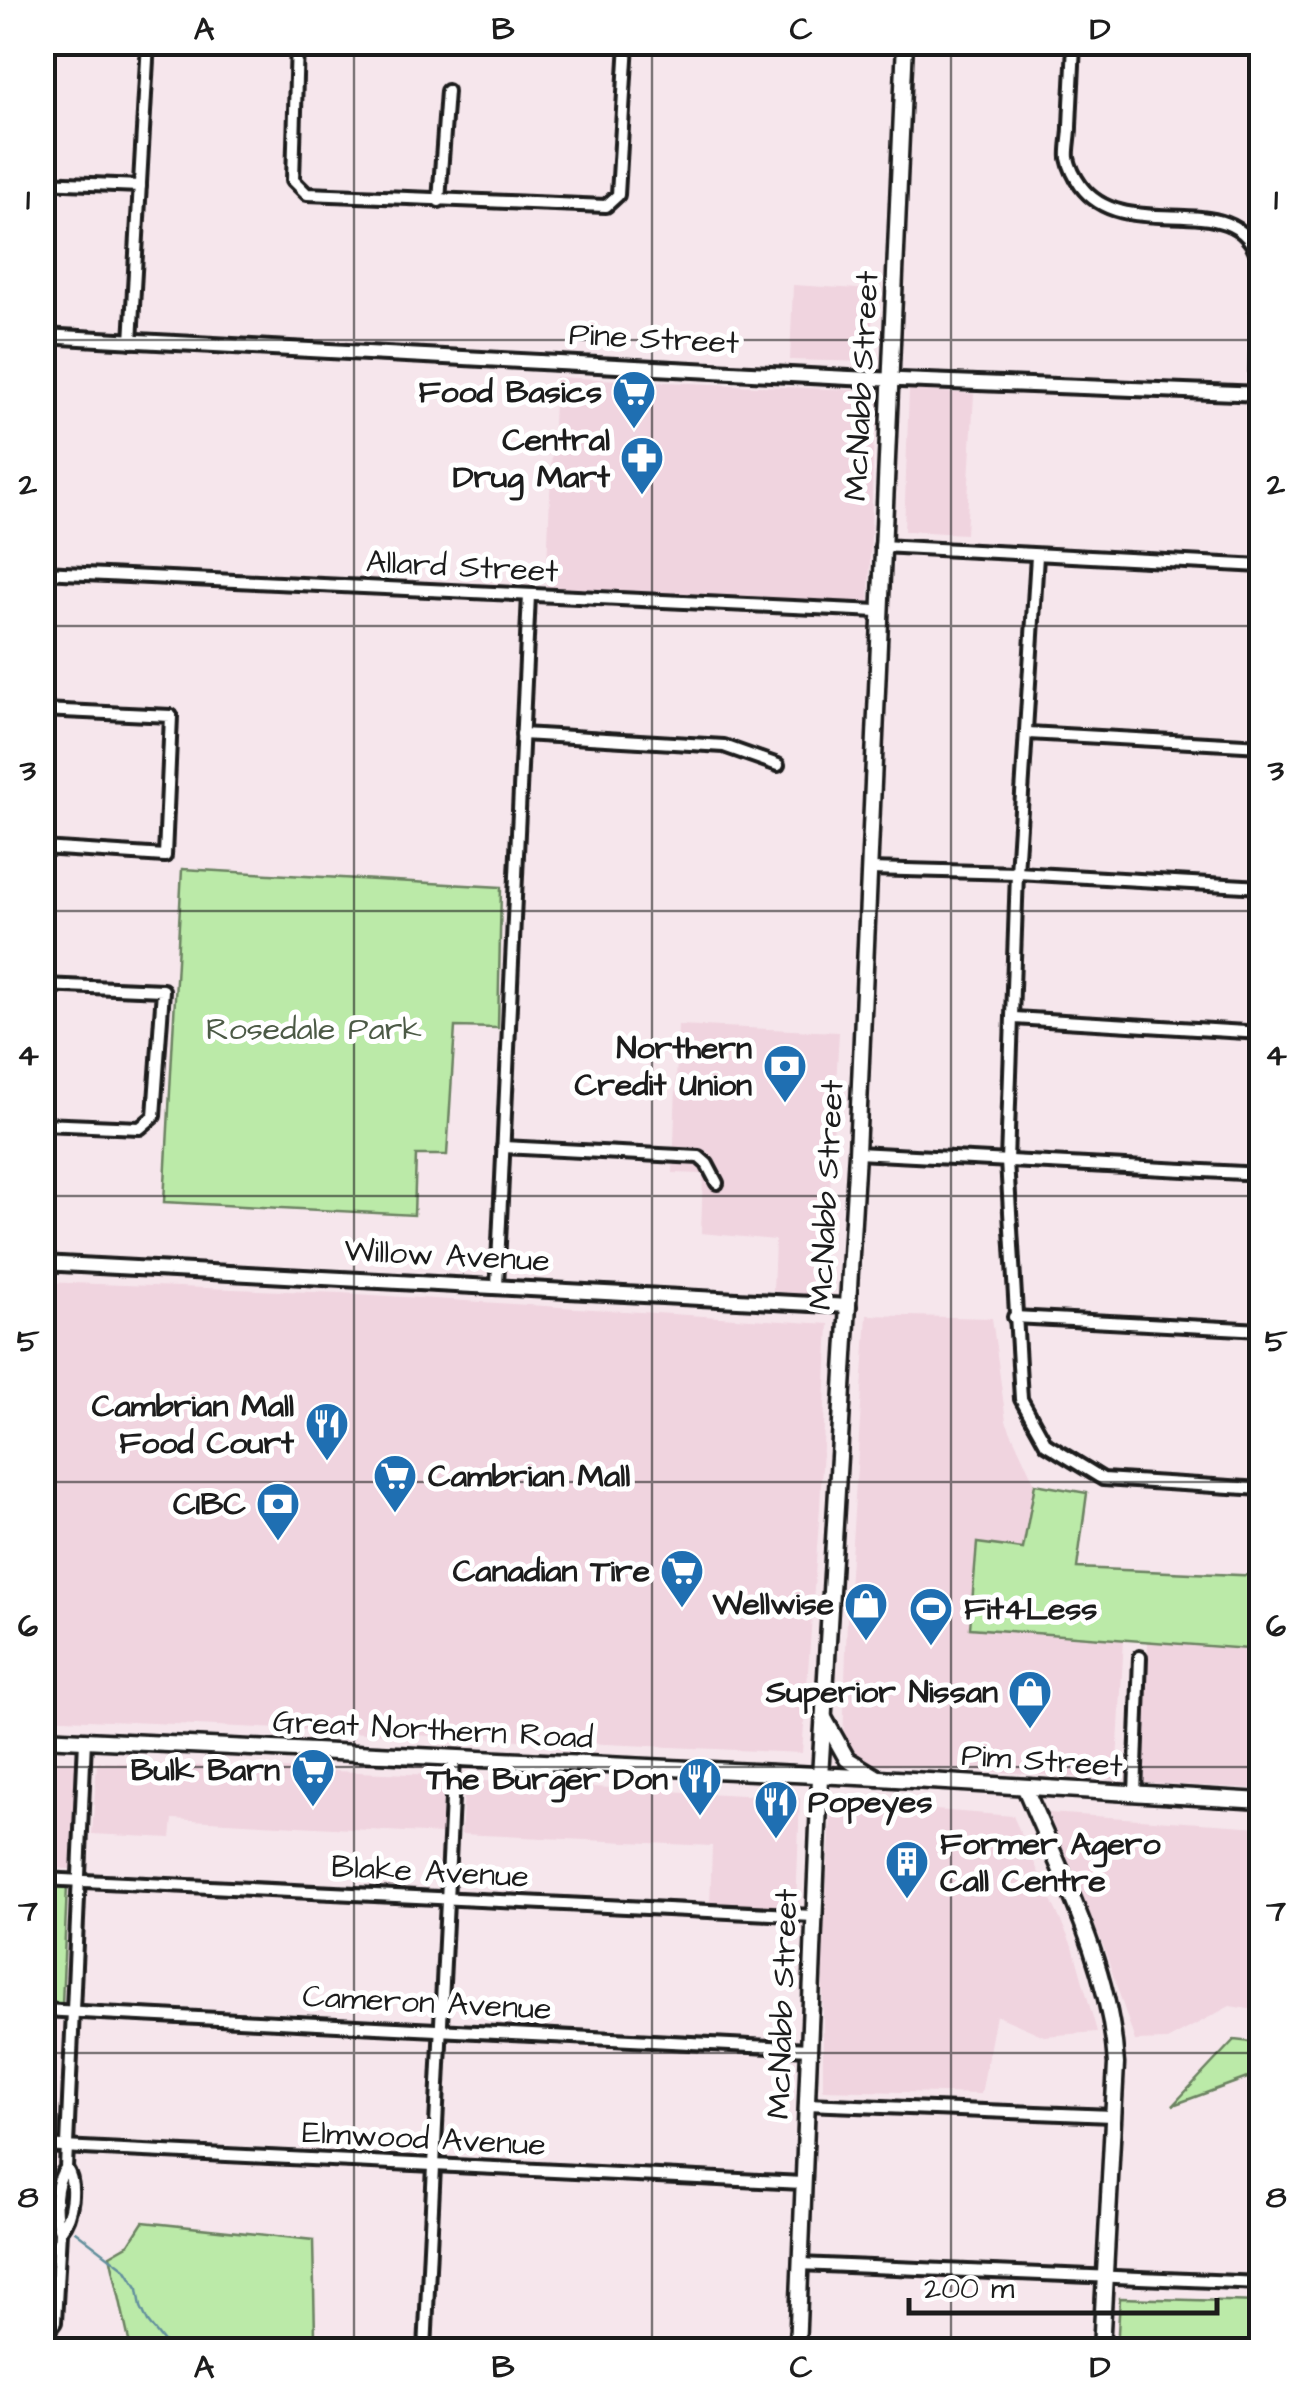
<svg xmlns="http://www.w3.org/2000/svg" width="1304" height="2393" font-family="'Architects Daughter',sans-serif">
<rect width="100%" height="100%" fill="#f6e6ec"/>
<filter id="ink" filterUnits="userSpaceOnUse"><feTurbulence type="fractalNoise" baseFrequency=".01" numOctaves="2"/><feDisplacementMap in="SourceGraphic" scale="20" xChannelSelector="R" yChannelSelector="G"/><feConvolveMatrix kernelMatrix="1 2 1 2 8 2 1 2 1" color-interpolation-filters="sRGB"/></filter>
<g filter="url(#ink)">
<g fill="#f0d4df">
<path d="M793,285L875,290L869,362L790,360Z"/>
<path d="M555,377L875,391L869,602L546,589Z"/>
<path d="M909,390L974,394L966,534L904,531Z"/>
<path d="M678,1025L839,1032L824,1296L773,1291L775,1240L701,1233L703,1174L673,1173Z"/>
<path d="M43,1282L341,1293L829,1324L820,1507L802,1753L43,1718Z"/>
<path d="M867,1315L992,1318L1006,1421L1035,1484L1023,1549L971,1628L1124,1639L1116,1780L866,1763L843,1744L847,1618Z"/>
<path d="M1148,1641L1261,1650V1789L1144,1783Z"/>
<path d="M43,1761L76,1762L71,1869L43,1868Z"/>
<path d="M97,1762L436,1775L443,1782L442,1834L173,1819L171,1838L92,1834Z"/>
<path d="M465,1780L800,1798L796,1907L710,1906L712,1846L461,1834Z"/>
<path d="M832,1802L1013,1816L1074,1950L1097,2032L1044,2036L996,2015L981,2094L823,2090V1941Z"/>
<path d="M1048,1813L1261,1827V2011L1230,2006L1167,2040L1135,2041L1104,1948Z"/>
</g>
<g fill="#bbeaa8" stroke="#6c8362" stroke-width="2.5">
<path d="M182,869L501,887L498,1028L455,1027L447,1155H416L414,1215L164,1202Z"/>
<path d="M1035,1484L1087,1493L1077,1568L1261,1576V1650L970,1628L977,1543L1023,1549Z"/>
<path d="M43,1886H67L62,2005L43,2004Z"/>
<path d="M1234,2040L1261,2043V2073L1173,2105Z"/>
<path d="M143,2222L313,2240L315,2336L324,2350H131L110,2255L129,2244Z"/>
<path d="M1120,2298L1261,2302V2350H1117Z"/>
</g>
<g fill="none" stroke-linecap="round" stroke-linejoin="round">
<path stroke="#63909d" stroke-width="2.5" d="M75,2231L125,2269L138,2289L141,2307L148,2322L170,2350"/>
<defs>
<g id="minor">
<path d="M297,42L293,180L307,194L606,206L618,195L627,42"/>
<path d="M1074,42C1073,71 1071,99 1070,127C1070,137 1067,149 1068,158C1070,168 1076,179 1081,186C1126,247 1239,182 1259,261L1256,394"/>
<path d="M1220,42L1262,48"/>
<path d="M42,182L140,186"/>
<path d="M439,201L447,91"/>
<path d="M131,342L148,42"/>
<path d="M881,546L1262,566"/>
<path d="M1037,556L1017,873L1007,1161L1021,1399L1046,1444L1103,1479L1262,1489"/>
<path d="M42,572L878,611"/>
<path d="M42,710L171,716L165,856L42,848"/>
<path d="M1028,733L1262,746"/>
<path d="M522,734L724,746L778,765"/>
<path d="M869,869L1017,873L1262,887"/>
<path d="M42,985L163,990L154,1116L140,1128L42,1124"/>
<path d="M1014,1018L1262,1033"/>
<path d="M503,1147L699,1157L707,1164L717,1183"/>
<path d="M857,1153L1262,1174"/>
<path d="M497,1286L529,595"/>
<path d="M1014,1317L1262,1330"/>
<path d="M1135,1794L1140,1657"/>
<path d="M42,1879L814,1916"/>
<path d="M42,2010L809,2049"/>
<path d="M806,2104L1112,2116"/>
<path d="M42,2146L803,2183"/>
<path d="M66,2168C77,2184 72,2216 60,2231C53,2214 54,2182 66,2168L85,1740"/>
<path d="M42,2245L59,2246"/>
<path d="M799,2264L1262,2283"/>
<path d="M42,2340L55,2322L60,2231"/>
<path d="M425,2350L454,1758"/>
</g>
<g id="tertiary">
<path d="M42,336L849,378L1262,394"/>
<path d="M42,1263L849,1306"/>
</g>
<g id="secondary">
<path d="M824,1718L847,1759L878,1778"/>
<path d="M42,1738L879,1778L1262,1801"/>
<path d="M1025,1788C1063,1878 1110,1966 1116,2064L1101,2350"/>
<path d="M797,2350L820,1777L857,1153L905,42"/>
</g>
</defs>
<use href="#minor" stroke="#1c1c1c" stroke-width="18"/>
<use href="#tertiary" stroke="#1c1c1c" stroke-width="20"/>
<use href="#secondary" stroke="#1c1c1c" stroke-width="21"/>
<use href="#minor" stroke="#fff" stroke-width="10"/>
<use href="#tertiary" stroke="#fff" stroke-width="12"/>
<use href="#secondary" stroke="#fff" stroke-width="14"/>
</g>
</g>
<path fill="none" stroke="#1c1c1c" stroke-width="2.5" stroke-opacity="0.55" d="M354,42V2350M652,42V2350M951,42V2350M42,340H1262M42,626H1262M42,911H1262M42,1196H1262M42,1482H1262M42,1767H1262M42,2053H1262"/>
<defs>
<symbol id="supermarket-pin" viewBox="-11 -11 22 30"><path d="M0 17L-7.5 6A9.5 9.5 0 1 1 7.5 6Z" fill="#1f6fb2" stroke="#fff"/><path d="M-6-5.5h2.5l.6 2H6L4.5 2H-2.5L-4.4-4H-6ZM-1.5 3.2a1.3 1.3 0 1 0 .1 0ZM3 3.2a1.3 1.3 0 1 0 .1 0Z" fill="#fff"/></symbol>
<symbol id="pharmacy-pin" viewBox="-11 -11 22 30"><path d="M0 17L-7.5 6A9.5 9.5 0 1 1 7.5 6Z" fill="#1f6fb2" stroke="#fff"/><path d="M-2-6h4v4h4v4h-4v4h-4v-4h-4v-4h4Z" fill="#fff"/></symbol>
<symbol id="bank-pin" viewBox="-11 -11 22 30"><path d="M0 17L-7.5 6A9.5 9.5 0 1 1 7.5 6Z" fill="#1f6fb2" stroke="#fff"/><path d="M-6-4H6V4H-6ZM0-2.3a2.3 2.3 0 1 0 0 4.6a2.3 2.3 0 1 0 0-4.6Z" fill="#fff"/></symbol>
<symbol id="restaurant-pin" viewBox="-11 -11 22 30"><path d="M0 17L-7.5 6A9.5 9.5 0 1 1 7.5 6Z" fill="#1f6fb2" stroke="#fff"/><path d="M-5-6h1v4h1v-4h1v4h1v-4h1v5L-1.5 .5V6h-2V.5L-5-1ZM5-6V6H3V1.5H1.5Q1.5-4 5-6Z" fill="#fff"/></symbol>
<symbol id="shop-pin" viewBox="-11 -11 22 30"><path d="M0 17L-7.5 6A9.5 9.5 0 1 1 7.5 6Z" fill="#1f6fb2" stroke="#fff"/><path d="M-5-2.5h2.3a2.7 3.5 0 0 1 5.4 0H5L5.5 6h-11ZM-1.5-2.5h3a1.5 2.3 0 0 0-3 0Z" fill="#fff"/></symbol>
<symbol id="stadium-pin" viewBox="-11 -11 22 30"><path d="M0 17L-7.5 6A9.5 9.5 0 1 1 7.5 6Z" fill="#1f6fb2" stroke="#fff"/><path d="M0-5a6.5 5 0 1 0 0 10a6.5 5 0 1 0 0-10ZM-3.5-1.8h7v3.6h-7Z" fill="#fff"/></symbol>
<symbol id="building-pin" viewBox="-11 -11 22 30"><path d="M0 17L-7.5 6A9.5 9.5 0 1 1 7.5 6Z" fill="#1f6fb2" stroke="#fff"/><path d="M-4-6H4V6H1V3H-1V6H-4ZM-2.5-4.3h1.7v1.8h-1.7ZM.8-4.3h1.7v1.8H.8ZM-2.5-1h1.7V.8h-1.7ZM.8-1h1.7V.8H.8Z" fill="#fff"/></symbol>
</defs>
<g fill-rule="evenodd">
<use href="#supermarket-pin" x="609" y="367" width="50" height="68"/>
<use href="#pharmacy-pin" x="617" y="433" width="50" height="68"/>
<use href="#bank-pin" x="760" y="1041" width="50" height="68"/>
<use href="#restaurant-pin" x="302" y="1399" width="50" height="68"/>
<use href="#supermarket-pin" x="370" y="1451" width="50" height="68"/>
<use href="#bank-pin" x="253" y="1479" width="50" height="68"/>
<use href="#supermarket-pin" x="657" y="1546" width="50" height="68"/>
<use href="#shop-pin" x="841" y="1579" width="50" height="68"/>
<use href="#stadium-pin" x="906" y="1584" width="50" height="68"/>
<use href="#shop-pin" x="1005" y="1667" width="50" height="68"/>
<use href="#supermarket-pin" x="288" y="1745" width="50" height="68"/>
<use href="#restaurant-pin" x="675" y="1754" width="50" height="68"/>
<use href="#restaurant-pin" x="751" y="1777" width="50" height="68"/>
<use href="#building-pin" x="882" y="1837" width="50" height="68"/>
</g>
<g text-anchor="middle" dominant-baseline="central" stroke-width="10" stroke-linejoin="round" paint-order="stroke">
<g font-size="32" fill="#1c1c1c" stroke="#fff">
<text transform="translate(654 339) rotate(3)">Pine Street</text>
<text transform="translate(862 386) rotate(-87)">McNabb Street</text>
<text transform="translate(462 567) rotate(3)">Allard Street</text>
<text transform="translate(827 1195) rotate(-87)">McNabb Street</text>
<text transform="translate(447 1256) rotate(3)">Willow Avenue</text>
<text transform="translate(433 1730) rotate(3)">Great Northern Road</text>
<text transform="translate(1042 1761) rotate(4)">Pim Street</text>
<text transform="translate(430 1872) rotate(3)">Blake Avenue</text>
<text transform="translate(427 2003) rotate(3)">Cameron Avenue</text>
<text transform="translate(783 2004) rotate(-88)">McNabb Street</text>
<text transform="translate(424 2139) rotate(3)">Elmwood Avenue</text>
</g>
<g font-size="32" font-weight="bold" fill="#1c1c1c" stroke="#fff" text-anchor="end">
<text x="602" y="392">Food Basics</text>
<text x="610" y="440">Central<tspan x="610" dy="37">Drug Mart</tspan></text>
<text x="752" y="1048">Northern<tspan x="752" dy="37">Credit Union</tspan></text>
<text x="294" y="1406">Cambrian Mall<tspan x="294" dy="37">Food Court</tspan></text>
<text x="428" y="1476" text-anchor="start">Cambrian Mall</text>
<text x="246" y="1504">CIBC</text>
<text x="650" y="1571">Canadian Tire</text>
<text x="834" y="1604">Wellwise</text>
<text x="964" y="1609" text-anchor="start">Fit4Less</text>
<text x="998" y="1692">Superior Nissan</text>
<text x="280" y="1770">Bulk Barn</text>
<text x="668" y="1779">The Burger Don</text>
<text x="808" y="1802" text-anchor="start">Popeyes</text>
<text x="940" y="1844" text-anchor="start">Former Agero<tspan x="940" dy="37">Call Centre</tspan></text>
</g>
<g font-size="32" fill="#4c5a46" stroke="#fff">
<text x="314" y="1029">Rosedale Park</text>
</g>
</g>
<rect width="1304" height="2393" fill="none" stroke="#fff" stroke-width="110"/>
<path d="M909 2298v15h308v-15" fill="none" stroke="#1c1c1c" stroke-width="5"/>
<text x="924" y="2298" font-size="30" fill="#1c1c1c" stroke="#ffffff" stroke-width="8" paint-order="stroke">200 m</text>
<rect x="55" y="55" width="1194" height="2283" fill="none" stroke="#1c1c1c" stroke-width="4"/>
<g font-size="32" text-anchor="middle" font-weight="bold" fill="#1c1c1c">
<text x="204" y="39">A</text>
<text x="503" y="39">B</text>
<text x="801" y="39">C</text>
<text x="1100" y="39">D</text>
<text x="28" y="209">1</text>
<text x="1276" y="209">1</text>
<text x="28" y="494">2</text>
<text x="1276" y="494">2</text>
<text x="28" y="780">3</text>
<text x="1276" y="780">3</text>
<text x="28" y="1065">4</text>
<text x="1276" y="1065">4</text>
<text x="28" y="1351">5</text>
<text x="1276" y="1351">5</text>
<text x="28" y="1636">6</text>
<text x="1276" y="1636">6</text>
<text x="28" y="1921">7</text>
<text x="1276" y="1921">7</text>
<text x="28" y="2207">8</text>
<text x="1276" y="2207">8</text>
<text x="204" y="2377">A</text>
<text x="503" y="2377">B</text>
<text x="801" y="2377">C</text>
<text x="1100" y="2377">D</text>
</g>
</svg>
